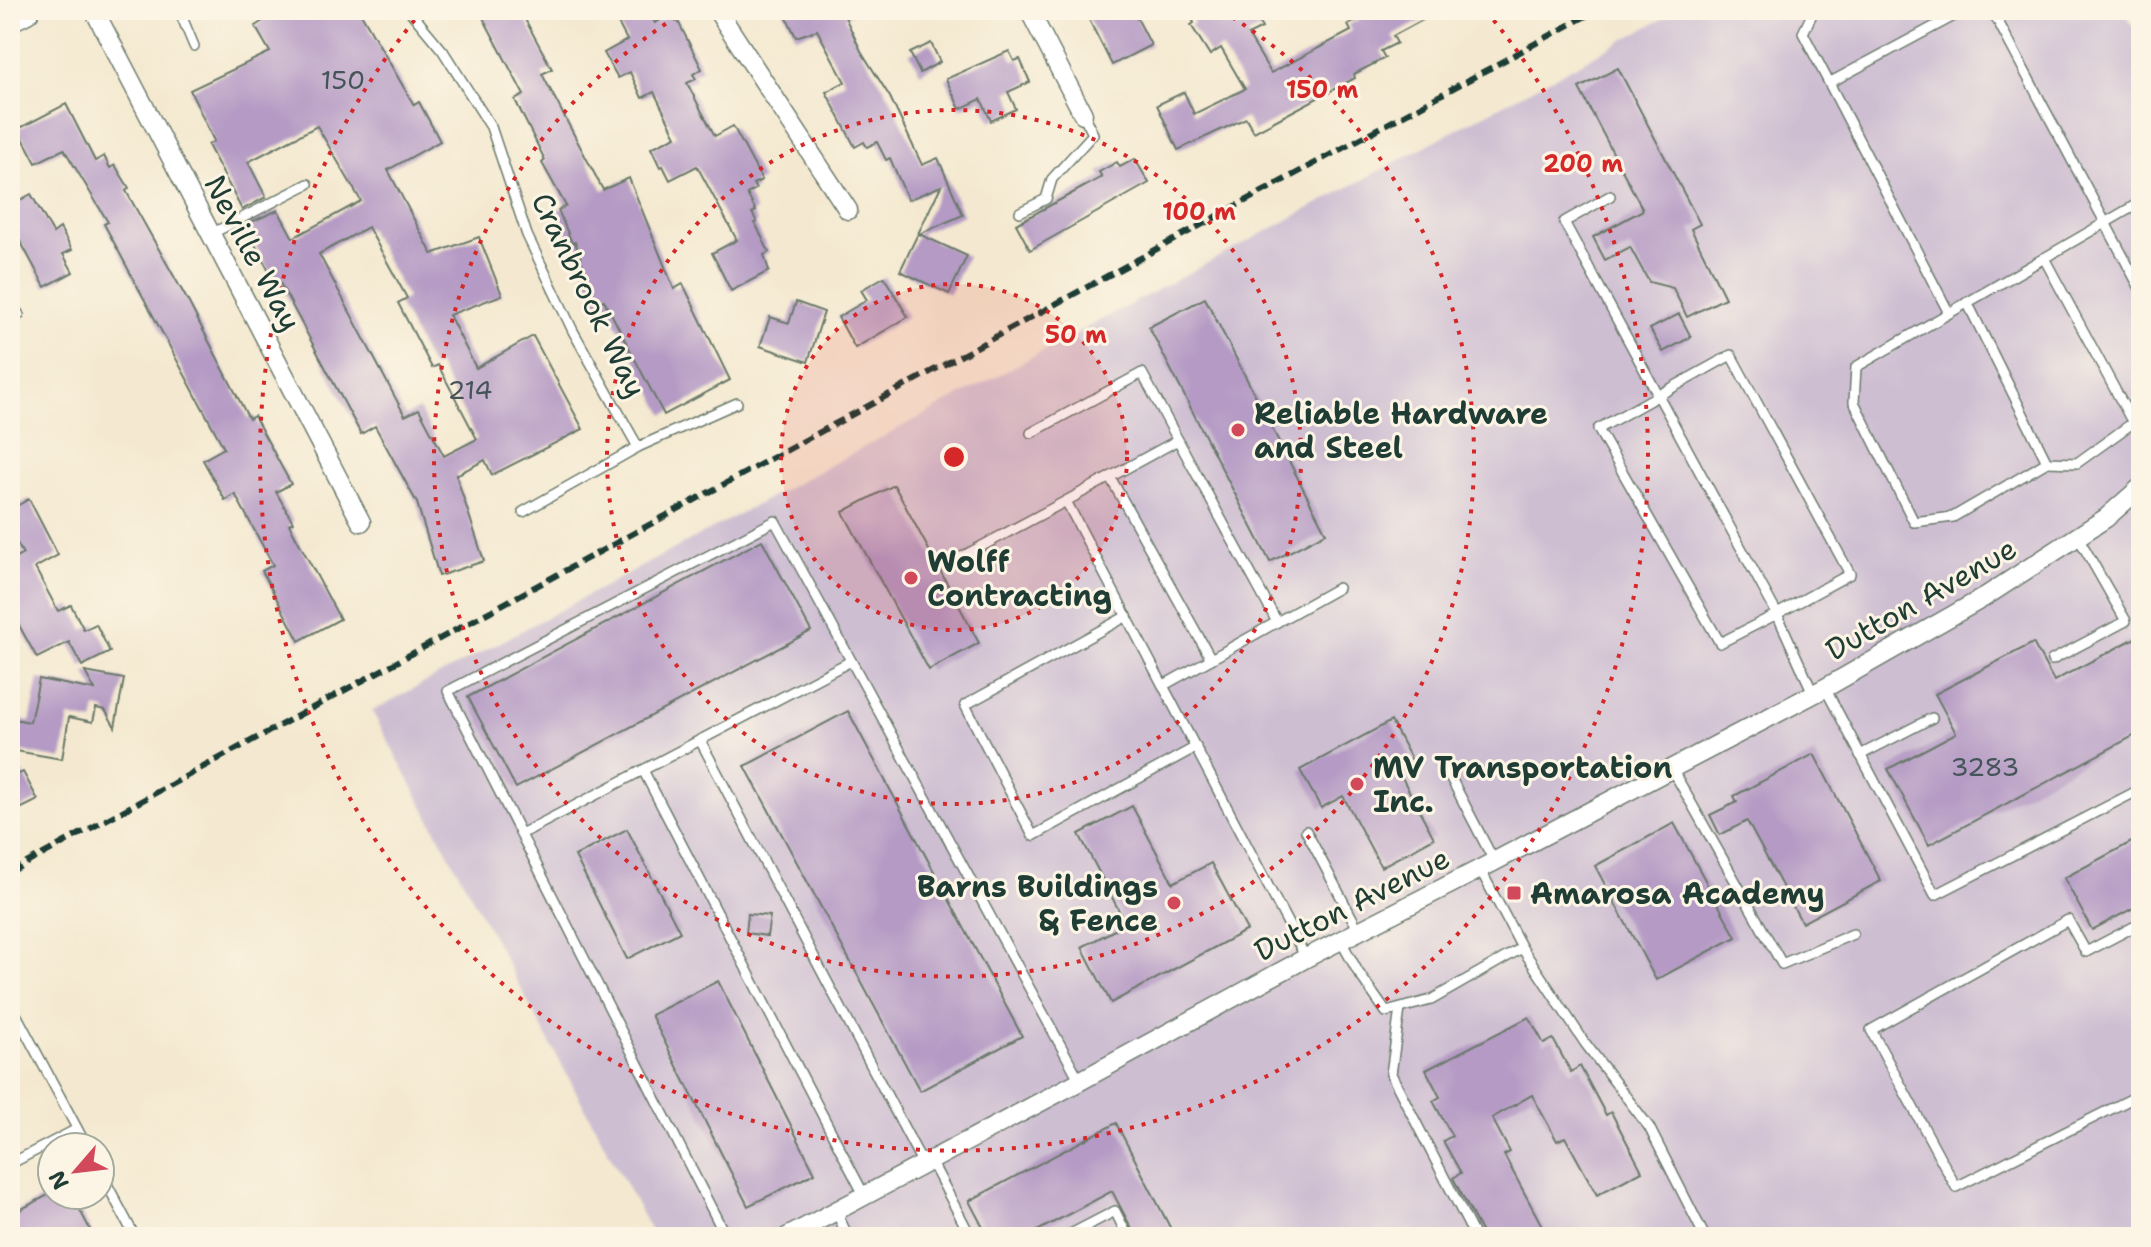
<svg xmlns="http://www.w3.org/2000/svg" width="2151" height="1247" font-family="'Shantell Sans',sans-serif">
<rect width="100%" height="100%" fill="#fcf5e5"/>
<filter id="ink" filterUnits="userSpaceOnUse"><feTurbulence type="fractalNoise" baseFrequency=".0125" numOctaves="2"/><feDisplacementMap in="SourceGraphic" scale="16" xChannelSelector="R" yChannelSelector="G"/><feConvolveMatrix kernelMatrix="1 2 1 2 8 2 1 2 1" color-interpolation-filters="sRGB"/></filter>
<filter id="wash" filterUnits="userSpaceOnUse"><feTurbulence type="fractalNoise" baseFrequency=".006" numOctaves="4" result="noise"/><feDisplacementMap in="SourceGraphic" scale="32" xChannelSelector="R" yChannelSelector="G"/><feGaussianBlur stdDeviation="1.8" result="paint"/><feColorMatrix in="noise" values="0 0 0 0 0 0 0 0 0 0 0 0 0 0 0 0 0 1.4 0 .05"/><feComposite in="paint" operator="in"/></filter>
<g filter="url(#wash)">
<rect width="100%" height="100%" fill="#f4e9d0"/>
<path fill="#cdbed2" d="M1679,10H2124L2141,42V1237H654L372,711Z"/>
<g id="blocks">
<g fill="#b49ac4" fill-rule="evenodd">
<path d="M273,10H359L414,105L419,102L440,141L388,170L432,254L479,237L502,295L449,315L476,368L533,336L583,429L492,475L485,460L456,475L484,561L439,576L417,503L375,426L361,434L279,281L275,283L246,227L250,225L249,223L278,210L293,238L361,201L317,126L248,162L266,197L242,210L208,145L214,141L190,90L270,52L255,26L263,21L261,17ZM368,227L407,298L398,303L432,368L438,365L477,439L444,456L419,409L405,416L319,254Z"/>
<path d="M479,10H520L552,69L542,74L603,190L629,178L674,289L683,284L730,380L664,415L604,300L596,303L575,242L572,243L558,210L566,206L542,163L545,160L515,100L524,95Z"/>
<path d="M611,10H648L655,23L674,13L702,69L693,74L696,79L687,83L701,110L715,136L733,126L762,180L753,184L756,189L747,194L756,211L752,213L757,222L755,223L769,252L764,255L769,271L731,291L712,253L737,240L697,166L670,180L663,166L660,167L651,148L676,136L654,92L642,98L630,72L618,78L604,53L627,40Z"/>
<path d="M783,10H860L845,17L861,51L890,97L922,165L938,158L963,215L919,234L967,256L949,294L900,271L941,186L908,200L890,158L886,160L877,142L867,147L864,142L855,147L826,92L845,82L817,30L796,37Z"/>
<path d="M1084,10H1133L1151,45L1112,65Z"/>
<path d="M1188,10H1251L1262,28L1248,35L1271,73L1351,31L1348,25L1360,19L1355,10H1441L1393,36L1397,43L1381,51L1385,58L1354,74L1355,78L1254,132L1246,118L1178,150L1157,105L1184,92L1194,114L1245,89L1221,48L1210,55L1191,25L1194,23Z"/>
<path d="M931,43L940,62L920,73L910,53Z"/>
<path d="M1009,51L1014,61L1020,59L1030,82L1008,92L1016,109L991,121L981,99L960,109L946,79Z"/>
<path d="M1618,68L1700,224L1691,229L1725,298L1687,317L1673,288L1649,282L1630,247L1605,260L1593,237L1643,210L1579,88Z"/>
<path d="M66,104L95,161L104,156L110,168L115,165L129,188L126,191L189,303L249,419L254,416L291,484L276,492L293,522L289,524L340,619L299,641L262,571L273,565L235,494L225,500L203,460L224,448L104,224L108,222L64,149L36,163L18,129Z"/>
<path d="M1135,159L1149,183L1030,250L1016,224L1102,177L1099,172L1117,162L1120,167Z"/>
<path d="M31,194L53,233L60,228L72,250L63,254L73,272L45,287L10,222V206Z"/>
<path d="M884,277L908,317L855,348L838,317L867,300L861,290Z"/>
<path d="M1205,298L1326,533L1270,562L1149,327Z"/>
<path d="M796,302L824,312L808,362L760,346L770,317L789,323Z"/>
<path d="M1679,314L1691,337L1663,352L1650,329Z"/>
<path d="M894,485L979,643L929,670L843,512Z"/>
<path d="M29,499L58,555L35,568L58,611L71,605L84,630L96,624L110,652L82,666L69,642L37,658L10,609V561L23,554L10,530V510Z"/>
<path d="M762,540L811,631L516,788L468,697Z"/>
<path d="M2141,635V732L1929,845L1888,769L1956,733L1935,694L2033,643L2054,681Z"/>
<path d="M85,672L124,679L115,727L105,710L96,708L93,722L69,717L62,759L10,750L14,719L30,722L39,679L95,690Z"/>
<path d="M848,711L1022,1036L920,1091L745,766Z"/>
<path d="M1391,721L1414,764L1399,772L1434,838L1381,867L1343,796L1321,808L1300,770Z"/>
<path d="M1814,754L1881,881L1802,923L1747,821L1720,835L1710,815L1737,802L1734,796Z"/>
<path d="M23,772L38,800L10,814V778Z"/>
<path d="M1132,806L1173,883L1211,863L1247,930L1111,1003L1082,947L1126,924L1079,834Z"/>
<path d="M1674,823L1736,937L1656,980L1595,866Z"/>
<path d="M627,829L680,932L627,959L575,856Z"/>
<path d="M2141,837V904L2092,930L2064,878Z"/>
<path d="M748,914L770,916L767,936L746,933Z"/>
<path d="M718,981L815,1173L748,1206L651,1015Z"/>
<path d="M1529,1017L1544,1044L1553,1039L1571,1072L1580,1066L1606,1115L1611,1112L1642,1171L1597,1195L1565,1137L1557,1141L1532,1095L1492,1118L1510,1152L1504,1155L1548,1237H1484L1453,1178L1461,1173L1443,1141L1452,1136L1433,1101L1440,1097L1426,1070Z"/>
<path d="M1116,1123L1175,1237H1136L1112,1191L1026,1237H988L969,1201Z"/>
<path d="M48,1195H72L94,1237H10V1215Z"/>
</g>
</g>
</g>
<g filter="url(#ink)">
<use href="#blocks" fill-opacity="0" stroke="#6a796b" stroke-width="2"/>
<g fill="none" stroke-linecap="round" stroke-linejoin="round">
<defs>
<g id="lane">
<path d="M179,10L194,46"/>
<path d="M409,10L443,51L491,127L527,235L573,331L638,447L523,512"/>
<path d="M1814,10L1803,33L1949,313"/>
<path d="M1992,10L2141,290"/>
<path d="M1829,83L1965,10"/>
<path d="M1610,196L1564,222L1777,614L1850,574L1731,355L1598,429L1720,643L1777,614L1813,693"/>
<path d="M1020,212L1046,199L1052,179L1093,134L1083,114"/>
<path d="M211,234L308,184"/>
<path d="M2044,258L2133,423"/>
<path d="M10,301L19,315"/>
<path d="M1967,302L2047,462L1953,517L1914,522L1854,402L1856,367C1951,312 2046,257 2141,202"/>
<path d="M1031,433L1142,373L1178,440"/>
<path d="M638,447L737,403"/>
<path d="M2047,462L2077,463L2141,417"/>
<path d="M1110,477L1211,659L1277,622"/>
<path d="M1066,501L1178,440L1277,622L1338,588"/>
<path d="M956,560L1066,501L1306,958"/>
<path d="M1127,616L965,705L1033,836L1196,747"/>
<path d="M2052,660L2126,621L2078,537"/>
<path d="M1164,685L1211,659"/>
<path d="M1825,688L1935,895L2141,789"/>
<path d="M700,740L923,1164"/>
<path d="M1860,755L1932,718"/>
<path d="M1442,761L1494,861"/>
<path d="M1672,769L1782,964L1853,934"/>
<path d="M643,770L864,1195"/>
<path d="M1306,831L1359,931"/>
<path d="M521,834L851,661"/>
<path d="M1480,869L1522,948"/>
<path d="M2141,923L2086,952L2068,920L1871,1030L1956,1187L2141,1094"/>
<path d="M1341,941L1358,972L1386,1012L1431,1000L1522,948L1585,1043L1649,1127L1705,1237"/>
<path d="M10,1003L87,1147"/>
<path d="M1400,1009L1391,1074L1475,1237"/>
<path d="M931,1161L971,1237"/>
<path d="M10,1164L77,1129"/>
<path d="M100,1171L135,1237"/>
<path d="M836,1211L848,1237"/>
<path d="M726,1237L448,691L775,521L1080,1081"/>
<path d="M1065,1237L1115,1211L1128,1237"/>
</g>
<g id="street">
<path d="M94,10L361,522"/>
<path d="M717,10L848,210"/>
<path d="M1029,10L1083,114"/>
<path d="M787,1237L1080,1081L1306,958L1480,869L1825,688L1983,598L2106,518L2141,487"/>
</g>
<path id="secondary" d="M10,18L26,10"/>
</defs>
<use href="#lane" stroke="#6a796b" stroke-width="12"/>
<use href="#street" stroke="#6a796b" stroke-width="21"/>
<use href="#secondary" stroke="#6a796b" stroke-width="29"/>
<use href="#lane" stroke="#fff" stroke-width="9"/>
<use href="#street" stroke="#fff" stroke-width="18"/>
<use href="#secondary" stroke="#fff" stroke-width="26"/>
<path stroke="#1f3d34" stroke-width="6" stroke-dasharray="12 6" stroke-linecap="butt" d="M10,872L1597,10"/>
</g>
</g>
<circle cx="954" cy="457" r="173" fill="#d62828" fill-opacity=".12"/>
<g fill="none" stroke="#d62828" stroke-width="4" stroke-dasharray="4 8">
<circle cx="954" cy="457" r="173"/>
<circle cx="954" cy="457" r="347"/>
<path d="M1222 11A520 520 0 1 1 686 11"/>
<path d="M1486 11A694 694 0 1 1 422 11"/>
</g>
<g fill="#d1495b" stroke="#fcf5e5" stroke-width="3">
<circle cx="1238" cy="430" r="8"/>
<circle cx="911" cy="578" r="8"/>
<circle cx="1357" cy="784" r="8"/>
<rect x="1506" y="885" width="16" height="16" rx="4"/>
<circle cx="1174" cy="903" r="8"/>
</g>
<g text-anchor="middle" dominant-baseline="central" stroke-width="6" stroke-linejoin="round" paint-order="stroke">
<g font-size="26" fill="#445458">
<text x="343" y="79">150</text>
<text x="470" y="389">214</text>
<text x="1985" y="766">3283</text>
</g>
<g font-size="30" fill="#1f3d34" stroke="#fcf5e5">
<text transform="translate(253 253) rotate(62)">Neville Way</text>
<text transform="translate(589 295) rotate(64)">Cranbrook Way</text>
<text transform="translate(1921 599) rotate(-30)">Dutton Avenue</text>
<text transform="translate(1352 904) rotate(-27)">Dutton Avenue</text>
</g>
<g font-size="30" font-weight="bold" fill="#1f3d34" stroke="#fcf5e5" text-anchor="start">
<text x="1254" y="413">Reliable Hardware<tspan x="1254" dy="34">and Steel</tspan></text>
<text x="927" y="561">Wolff<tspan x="927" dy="34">Contracting</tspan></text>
<text x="1373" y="767">MV Transportation<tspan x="1373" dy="34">Inc.</tspan></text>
<text x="1158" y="886" text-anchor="end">Barns Buildings<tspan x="1158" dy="34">&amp; Fence</tspan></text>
<text x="1530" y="893">Amarosa Academy</text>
</g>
</g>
<circle cx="954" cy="457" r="12" fill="#d62828" stroke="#fcf5e5" stroke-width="4"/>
<g font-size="24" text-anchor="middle" font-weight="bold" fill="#d62828" stroke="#fcf5e5" stroke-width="6" stroke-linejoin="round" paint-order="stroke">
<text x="1322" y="98">150 m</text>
<text x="1583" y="172">200 m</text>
<text x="1199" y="220">100 m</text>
<text x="1076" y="343">50 m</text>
</g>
<rect width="2151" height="1247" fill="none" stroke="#fcf5e5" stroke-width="40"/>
<g transform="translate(76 1171) rotate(242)"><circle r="38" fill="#fcf5e5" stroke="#a4ab9e" stroke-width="2"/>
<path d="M0-6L14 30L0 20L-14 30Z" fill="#d1495b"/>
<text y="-12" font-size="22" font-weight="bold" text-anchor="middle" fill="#1f3d34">N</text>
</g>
</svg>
